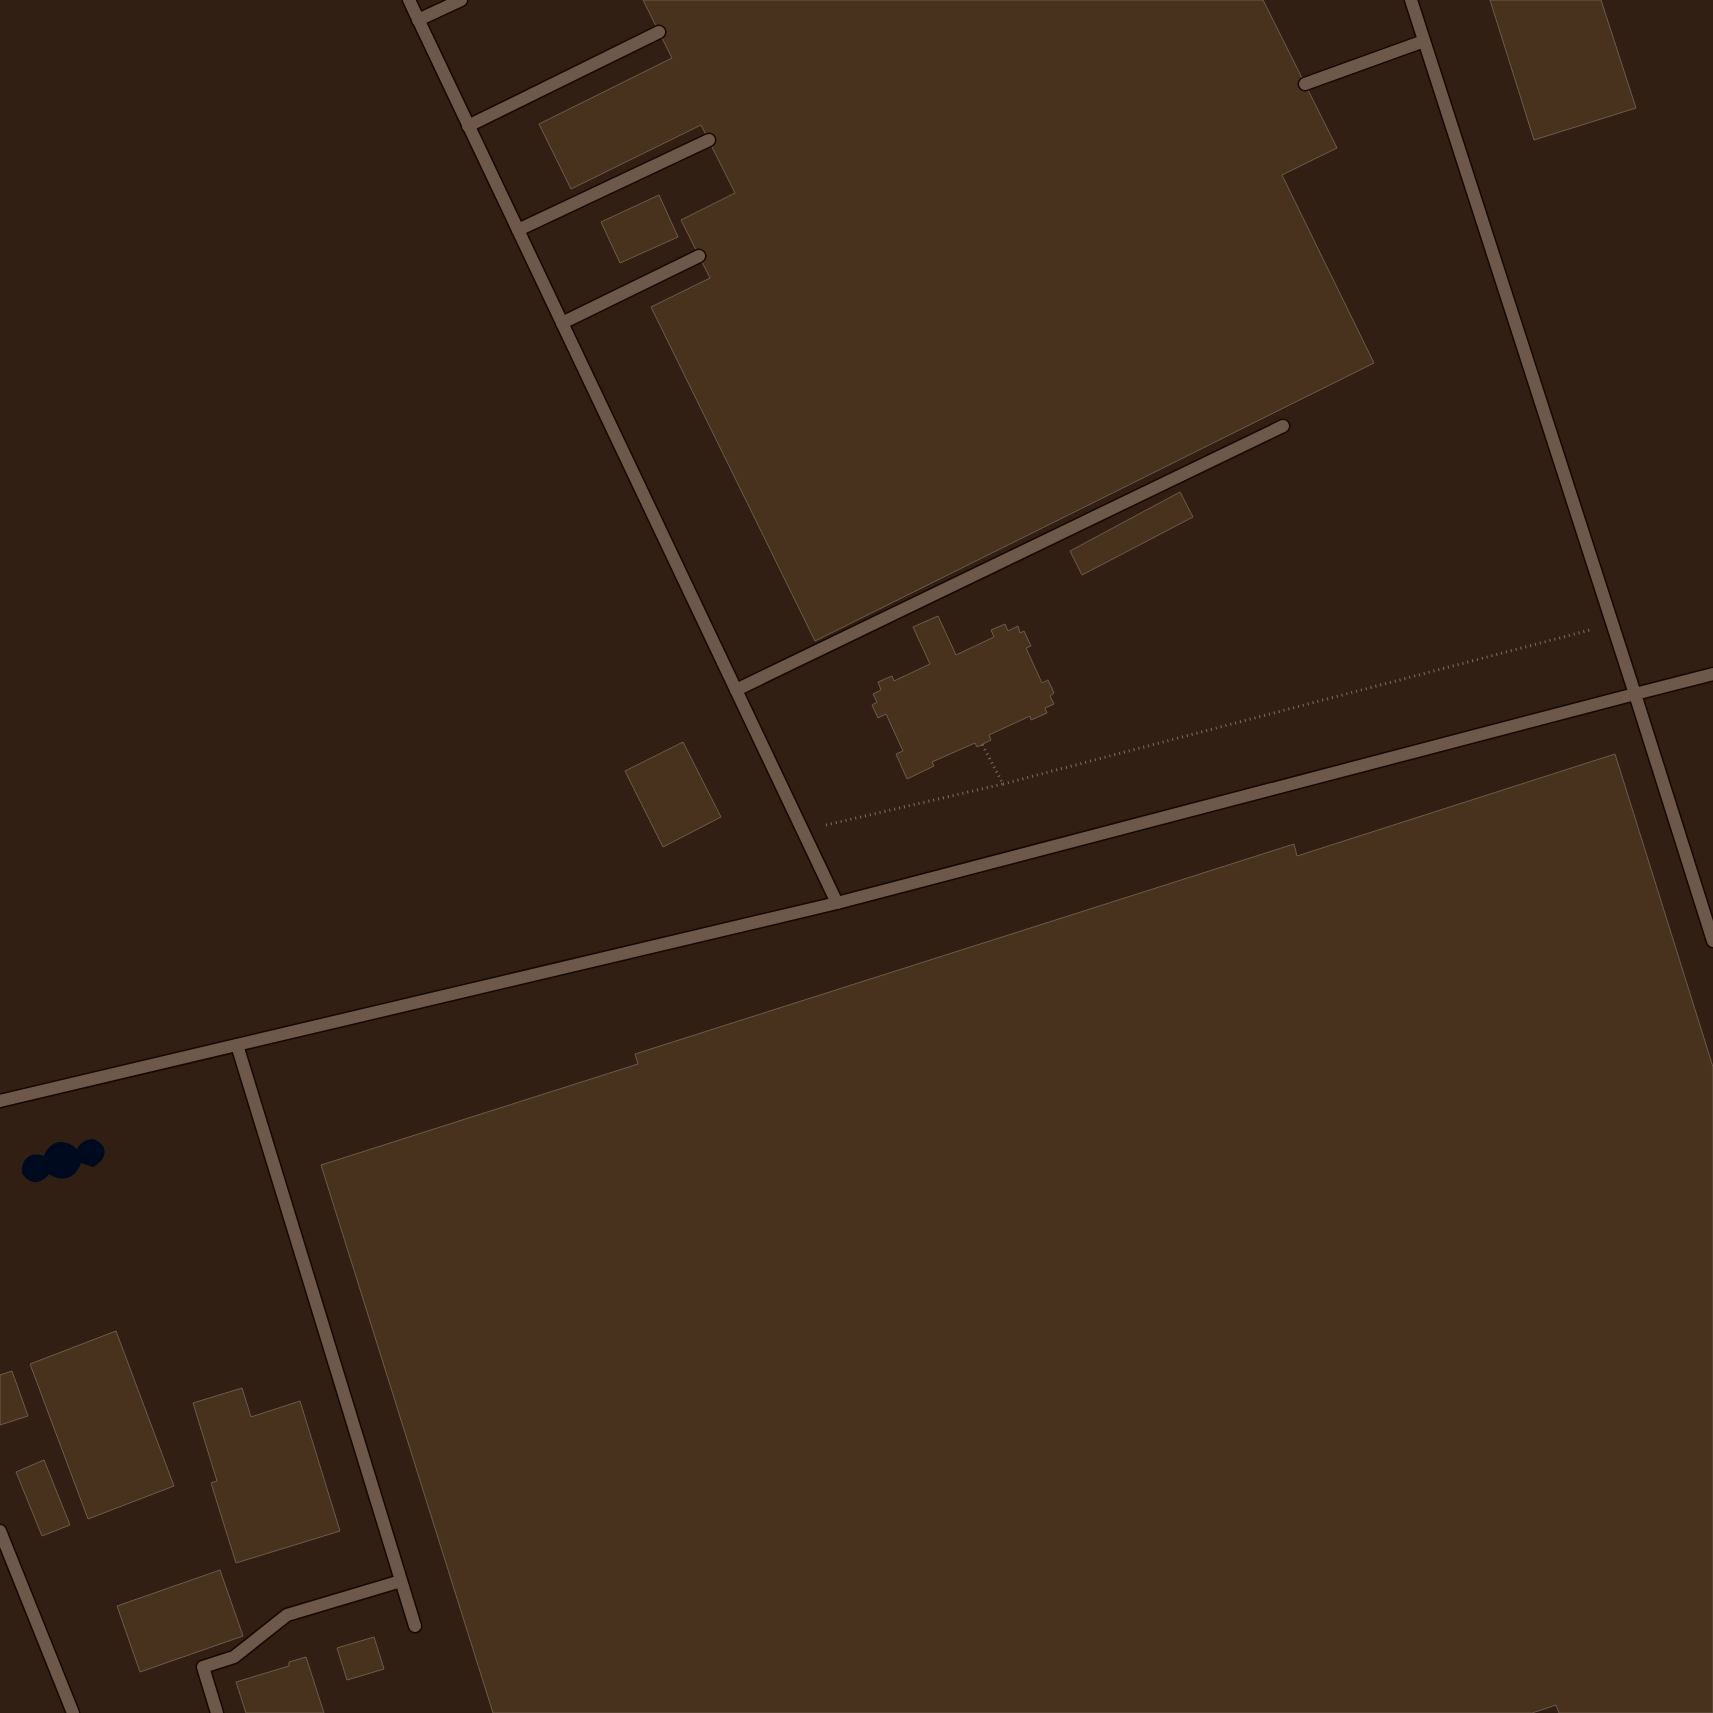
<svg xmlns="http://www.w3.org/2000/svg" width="1713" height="1713" font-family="Signika,sans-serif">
<rect width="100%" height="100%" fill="#301f12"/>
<path fill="#000a1f" d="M93,1139C109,1145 108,1159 93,1167L81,1163C76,1178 63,1183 49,1174C41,1185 29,1185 22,1173C21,1159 30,1151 44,1156C50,1140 65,1138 77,1149C81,1142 85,1140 93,1139Z"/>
<g fill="#49321d" stroke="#6e5b4b">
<path d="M643,0H1263L1337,148L1282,175L1374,363L815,641L651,307L710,278L681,220L735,193L701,125L571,189L539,124L672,58Z"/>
<path d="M1490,0H1601L1636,108L1534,140Z"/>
<path d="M659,195L678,237L620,263L601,222Z"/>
<path d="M1180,492L1193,517L1082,575L1070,551Z"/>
<path d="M938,616L956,655L994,637L991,630L1005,624L1008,631L1018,626L1020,633L1024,631L1031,646L1026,648L1042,683L1048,680L1054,693L1050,696L1054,704L1045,708L1047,713L1031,720L1030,716L989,735L991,740L977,747L975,743L932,762L934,766L907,779L896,754L903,751L886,714L878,718L872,705L877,702L873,694L881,690L878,682L892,676L894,681L930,664L913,627Z"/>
<path d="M683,742L721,817L663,847L625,771Z"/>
<path d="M1615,754L1713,1067V1713H1559L1556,1705L1532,1713H493L321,1165L638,1064L635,1054L1294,844L1297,856Z"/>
<path d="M116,1331L174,1486L88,1519L30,1364Z"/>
<path d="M12,1371L28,1416L0,1425V1375Z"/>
<path d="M242,1388L251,1417L300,1401L340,1531L236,1563L211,1483L217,1481L193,1403Z"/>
<path d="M44,1460L70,1525L42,1536L16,1472Z"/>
<path d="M220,1570L243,1636L140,1672L117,1606Z"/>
<path d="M374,1637L384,1669L347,1680L337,1648Z"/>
<path d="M306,1657L324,1713H246L236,1682L289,1666V1662Z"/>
</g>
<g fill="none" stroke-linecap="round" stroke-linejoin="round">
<defs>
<g id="minor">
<path d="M409,0L837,903"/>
<path d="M418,20L461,0"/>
<path d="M1305,84L1424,41"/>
<path d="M468,126L659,32"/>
<path d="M518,230L709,140"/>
<path d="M562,323L699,256"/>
<path d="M1713,674L1635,694L1713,941"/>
<path d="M736,690L1283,426"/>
<path d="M237,1045L415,1626"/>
<path d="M0,1101L837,903L1635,694L1411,0"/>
<path d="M0,1531L73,1713"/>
<path d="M217,1713L203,1667L234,1657L287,1615L401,1581"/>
</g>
</defs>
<use href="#minor" stroke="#170801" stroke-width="15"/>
<g stroke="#7f7065" stroke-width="3" stroke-dasharray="1 4" stroke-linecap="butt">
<path d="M1003,784L1590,630"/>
<path d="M826,825L1003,784L982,744"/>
</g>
<use href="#minor" stroke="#6d584a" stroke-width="12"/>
</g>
</svg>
